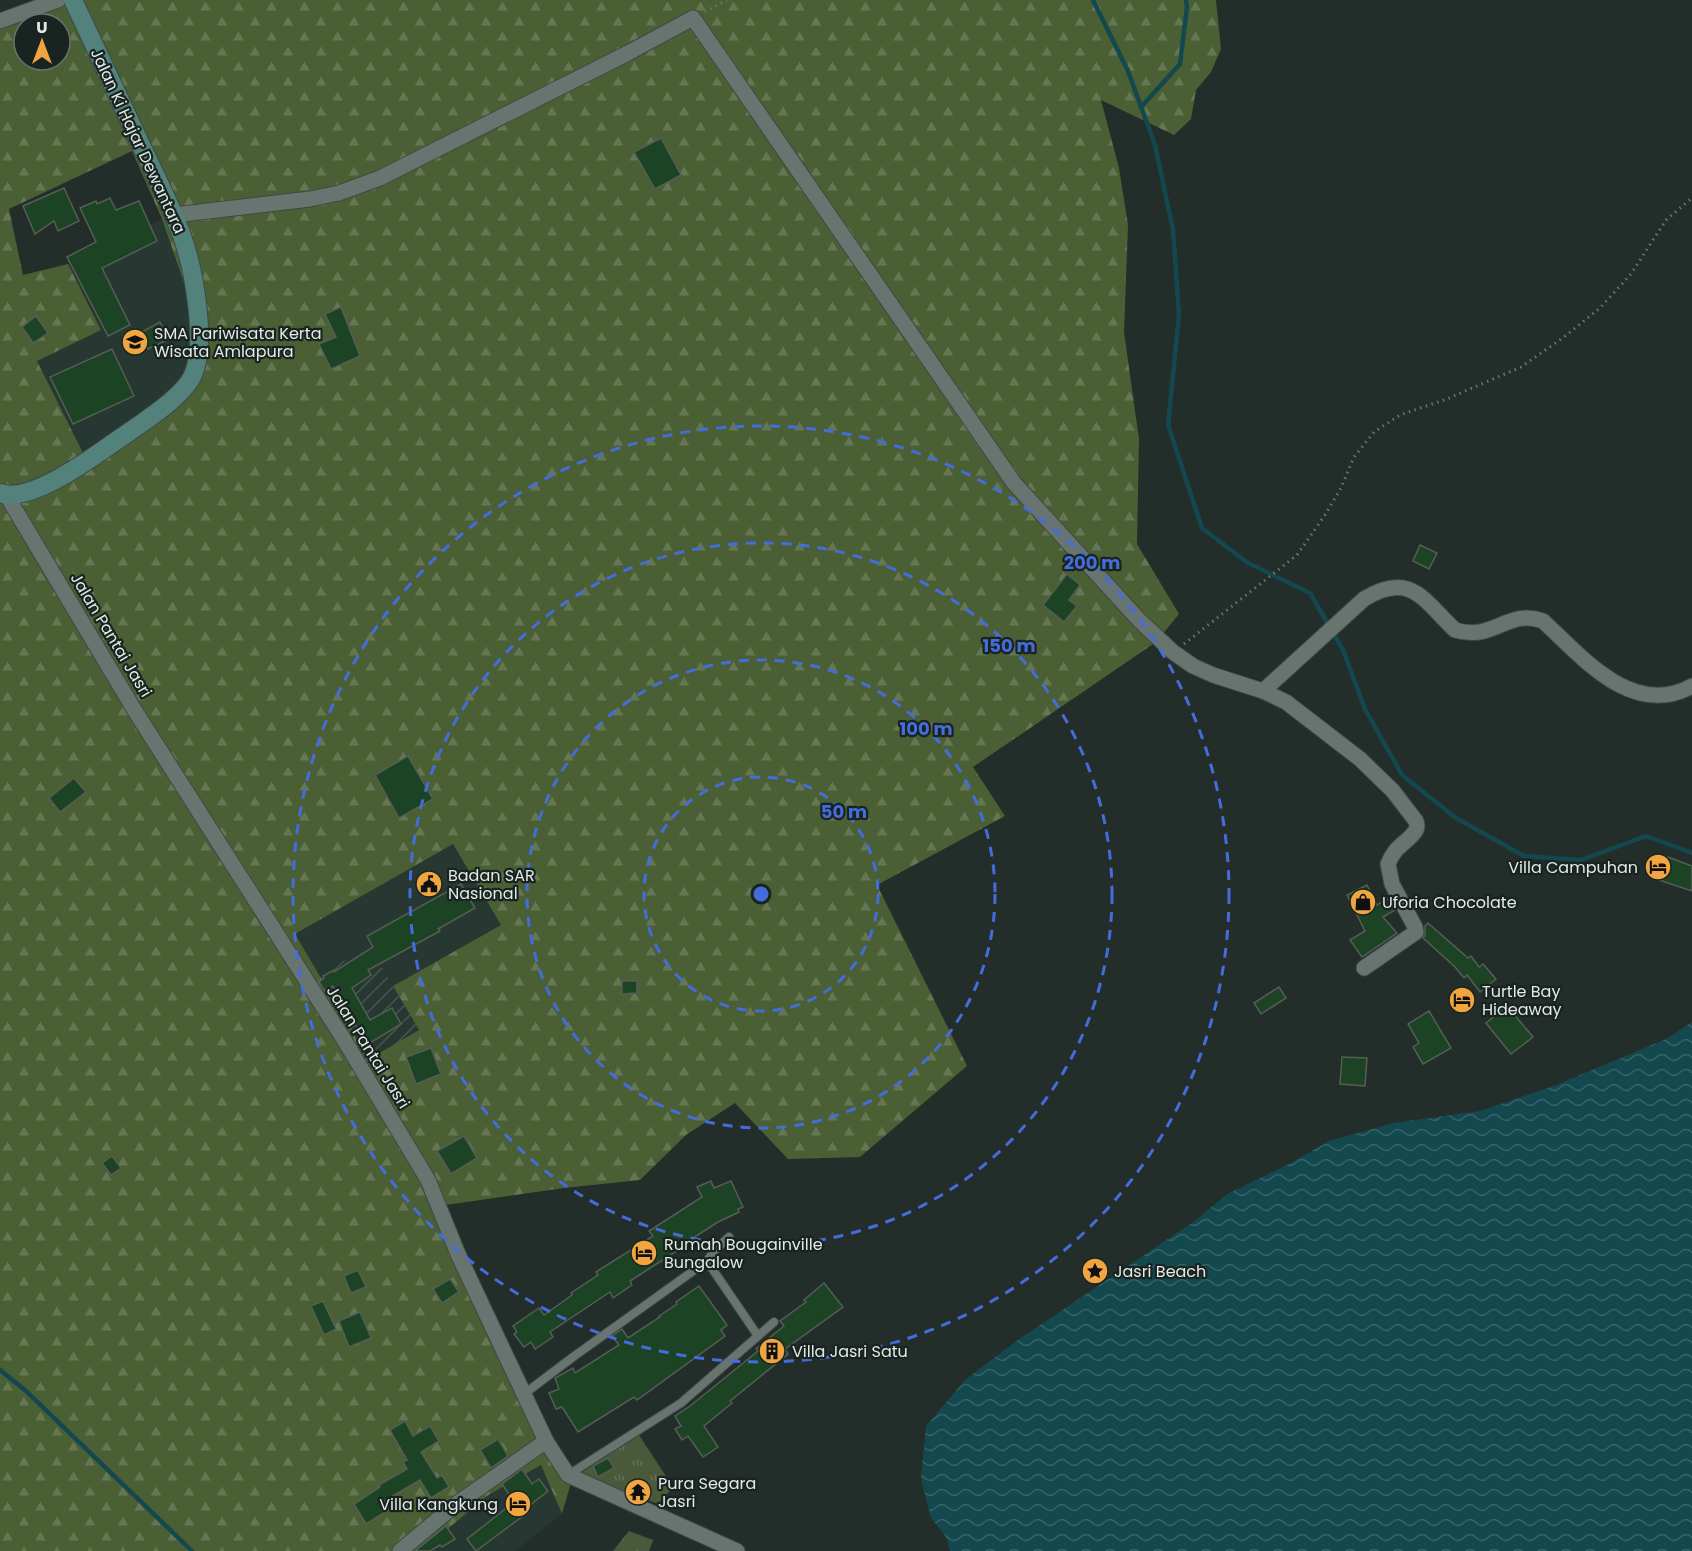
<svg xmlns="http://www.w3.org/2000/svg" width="1692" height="1551" font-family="Poppins,sans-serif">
<defs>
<pattern id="industrial-furrows" width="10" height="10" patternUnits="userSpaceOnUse" patternTransform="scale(1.5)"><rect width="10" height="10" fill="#263831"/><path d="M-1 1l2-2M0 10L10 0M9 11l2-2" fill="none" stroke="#45554f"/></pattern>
<pattern id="grass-tufts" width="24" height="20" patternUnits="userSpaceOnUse" patternTransform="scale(1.5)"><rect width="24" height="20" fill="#4a593a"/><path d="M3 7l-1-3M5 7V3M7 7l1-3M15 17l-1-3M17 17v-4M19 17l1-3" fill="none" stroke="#647156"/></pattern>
<pattern id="forest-firs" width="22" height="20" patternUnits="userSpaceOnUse" patternTransform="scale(1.5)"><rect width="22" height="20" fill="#4b5f35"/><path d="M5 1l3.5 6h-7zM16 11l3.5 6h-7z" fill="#657652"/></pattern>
<pattern id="water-waves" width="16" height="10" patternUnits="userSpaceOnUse" patternTransform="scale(1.5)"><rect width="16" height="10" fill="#14484f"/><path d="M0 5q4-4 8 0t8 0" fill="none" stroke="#366268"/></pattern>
</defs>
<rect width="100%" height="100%" fill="#232d29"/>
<g fill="#263831">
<path d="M162,219L184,283L196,354L186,385L84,458L37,360L101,330L68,264Z"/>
<path d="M453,843L501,925L393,986L370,947L319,974L295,934Z"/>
<path d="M541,1465L562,1514L515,1551H421L490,1494Z"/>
</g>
<path fill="url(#industrial-furrows)" d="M370,947L419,1030L369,1060L319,974Z"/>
<g fill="url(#grass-tufts)">
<path d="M639,1435L673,1487L658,1504L587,1477L582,1472Z"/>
<path d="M629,1531L653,1540L649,1551H613Z"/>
</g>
<path fill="url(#forest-firs)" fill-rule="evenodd" d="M70,0H1216L1221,49L1211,72L1196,90L1191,119L1174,135L1101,100L1119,168L1128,225L1124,332L1139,439L1137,544L1179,614L1156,642L973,767L1005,816L877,885L967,1066L860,1157L788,1159L735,1103L686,1135L640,1180L564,1188L439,1206L572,1479L562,1514L541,1465L490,1494L421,1551H0V26ZM24,24H60V60H24ZM132,151L162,219L184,283L196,354L186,385L85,457L37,361L101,330L68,264L23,275L9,209ZM453,844L501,925L393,986L419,1030L369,1059L295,934Z"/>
<path fill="url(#water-waves)" d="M1692,1022V1551H950L946,1537L931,1518L921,1479L926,1426L965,1380L1015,1342L1196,1220L1227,1194L1289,1164L1329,1141L1393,1123L1480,1111L1556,1085L1666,1039Z"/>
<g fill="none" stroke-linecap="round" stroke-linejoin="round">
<g stroke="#14484f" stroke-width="4.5">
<path d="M1093,0L1128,71L1155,145L1173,230L1179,314L1168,425L1202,528L1248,563L1310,593L1343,650L1365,709L1402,775L1456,818L1524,856L1581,860L1646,836L1692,853"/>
<path d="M1141,107L1180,64L1187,7L1186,0"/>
<path d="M0,1370L25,1390L192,1551"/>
</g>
</g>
<g fill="#1d4325" stroke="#555e56" stroke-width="1.5">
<path d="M661,138L681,175L655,189L634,152Z"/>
<path d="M64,188L79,221L58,231L54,221L35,234L23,206Z"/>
<path d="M110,198L116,210L139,201L157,241L102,268L130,325L108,336L67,257L96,242L80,208L96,201L97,204Z"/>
<path d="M341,307L360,356L331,369L319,344L336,337L325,314Z"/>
<path d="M36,316L48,333L33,343L22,327Z"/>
<path d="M160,322L169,339L148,349L140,333Z"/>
<path d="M112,349L134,396L73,424L50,377Z"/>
<path d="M1420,545L1437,553L1429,569L1413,561Z"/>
<path d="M1067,574L1080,585L1069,600L1077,606L1064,622L1043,605Z"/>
<path d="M408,756L433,799L399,818L375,775Z"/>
<path d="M74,778L86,792L60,812L49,798Z"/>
<path d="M1668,857L1692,866V891L1659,880Z"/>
<path d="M461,884L475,908L438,929L440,931L368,970L371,975L352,988L370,1020L392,1008L401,1024L370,1043L363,1030L359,1032L333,986L324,990L319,982L324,978L323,976L334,970V972L373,947L367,936Z"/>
<path d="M1367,885L1377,905L1389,898L1395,910L1383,917L1397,933L1362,957L1350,940L1365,931L1347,895Z"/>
<path d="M1428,923L1468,958L1471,956L1479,967L1483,964L1496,979L1480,992L1467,975L1464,978L1455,967L1423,938L1425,935V926Z"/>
<path d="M622,981H637V993L622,994Z"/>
<path d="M1279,987L1286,998L1261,1014L1254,1003Z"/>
<path d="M1507,1006L1533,1037L1511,1054L1486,1023Z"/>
<path d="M1429,1011L1451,1048L1423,1064L1413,1047L1419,1043L1408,1024Z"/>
<path d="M431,1048L441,1074L416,1084L406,1057Z"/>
<path d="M1342,1057L1367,1058L1365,1086L1340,1084Z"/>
<path d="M464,1136L477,1158L451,1174L437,1151Z"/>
<path d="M112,1156L121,1168L111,1175L102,1163Z"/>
<path d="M711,1181L714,1188L731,1181L743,1207L738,1209L739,1212L718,1222L693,1238L694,1240L630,1281L632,1285L613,1298L610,1292L550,1332L553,1337L535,1349L531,1342L524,1347L514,1334L517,1332L513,1326L539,1308L544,1315L572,1295L571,1293L598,1275L596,1272L653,1236L649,1231L702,1197L697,1187Z"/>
<path d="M358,1270L366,1287L351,1293L344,1276Z"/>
<path d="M450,1279L459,1292L442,1303L433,1289Z"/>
<path d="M824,1283L843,1307L785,1349L788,1354L730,1401L732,1403L704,1426L718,1447L703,1457L688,1436L682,1440L675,1429L681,1426L675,1416L690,1406L758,1351L756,1349L784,1326L780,1321L806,1302L804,1300Z"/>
<path d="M699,1286L727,1325L721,1330L725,1336L637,1400L634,1397L578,1432L562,1407L556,1409L549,1393L559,1389L555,1378L573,1368L575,1373L619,1345L612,1336L622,1329L628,1338L660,1317L659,1316L677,1304L676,1302Z"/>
<path d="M323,1301L336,1329L324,1335L311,1306Z"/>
<path d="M360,1312L371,1338L349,1347L339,1321Z"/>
<path d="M405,1421L413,1436L430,1426L439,1441L421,1452L437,1478L442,1475L449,1487L431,1498L420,1480L381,1503L387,1511L366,1524L354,1504L380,1487L379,1485L407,1469L403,1462L407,1460L390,1430Z"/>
<path d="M498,1439L508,1456L491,1468L480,1450Z"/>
<path d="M608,1458L614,1468L598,1477L593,1466Z"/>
<path d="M522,1469L532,1484L539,1479L548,1491L520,1513L523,1516L476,1551L467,1539L514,1502L502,1484Z"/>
<path d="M446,1526L455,1539L442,1547L440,1545L430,1551H415Z"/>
</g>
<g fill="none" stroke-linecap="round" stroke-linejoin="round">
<defs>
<g id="lane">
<path d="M707,1261L714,1251L729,1237"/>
<path d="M758,1336L774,1322"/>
<path d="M524,1394L573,1357L707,1261L758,1336L681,1403L568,1475"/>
</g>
<g id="street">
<path d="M0,21L58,0"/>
<path d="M174,215L310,199L339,193L380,178L628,53L693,18L1014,483L1139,620L1173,652L1193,666L1213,675L1263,691L1286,702L1360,759L1393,791L1416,821C1417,825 1418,826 1416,830C1408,843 1395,845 1388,864L1392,884L1415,927L1416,932L1364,968"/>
<path d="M7,496L135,711L343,1038L428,1180L458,1254L546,1441L568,1475L737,1551"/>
<path d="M1263,691L1364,599C1411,570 1424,601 1455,630C1494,642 1507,608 1543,621C1582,657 1633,719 1692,686"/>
<path d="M400,1551L455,1505L546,1441"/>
</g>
<path id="secondary" d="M0,493C28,503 83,464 106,448C129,431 182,400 193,375C207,343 194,269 182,236C171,205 155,175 141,145C118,97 96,48 73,0"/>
</defs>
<use href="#lane" stroke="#3f4845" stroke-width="10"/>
<use href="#street" stroke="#3f4845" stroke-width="17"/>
<use href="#secondary" stroke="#3f4845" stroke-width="20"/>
<g stroke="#6c7571" stroke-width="3" stroke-dasharray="1.5 4.5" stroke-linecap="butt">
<path d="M705,12L727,0"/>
<path d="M1184,644L1297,555L1325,515L1341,488L1354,457L1374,432L1400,415L1447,399L1521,367L1564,337L1600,308L1631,274L1666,220L1692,198"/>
</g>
<use href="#lane" stroke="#68746f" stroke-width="8"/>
<use href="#street" stroke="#68746f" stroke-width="15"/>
<use href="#secondary" stroke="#53827c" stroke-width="18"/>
</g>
<g fill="none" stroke="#446ddb" stroke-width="3" stroke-dasharray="10 8">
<circle cx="761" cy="894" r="117"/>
<circle cx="761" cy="894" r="234"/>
<circle cx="761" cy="894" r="351"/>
<circle cx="761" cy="894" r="468"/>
</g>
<defs>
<symbol id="school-disc" viewBox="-11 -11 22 22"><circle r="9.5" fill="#f1a540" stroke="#19231f"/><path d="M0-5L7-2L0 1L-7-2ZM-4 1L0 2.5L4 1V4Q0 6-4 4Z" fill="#111"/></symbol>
<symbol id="hotel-disc" viewBox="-11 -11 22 22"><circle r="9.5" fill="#f1a540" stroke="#19231f"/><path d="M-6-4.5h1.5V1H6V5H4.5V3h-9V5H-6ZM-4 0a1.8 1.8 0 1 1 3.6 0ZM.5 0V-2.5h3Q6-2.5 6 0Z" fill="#111"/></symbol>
<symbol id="civic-disc" viewBox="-11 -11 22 22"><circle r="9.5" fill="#f1a540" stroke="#19231f"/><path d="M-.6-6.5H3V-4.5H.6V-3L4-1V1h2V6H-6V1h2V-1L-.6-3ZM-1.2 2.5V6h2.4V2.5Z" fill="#111"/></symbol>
<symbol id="shop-disc" viewBox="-11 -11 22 22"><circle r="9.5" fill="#f1a540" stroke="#19231f"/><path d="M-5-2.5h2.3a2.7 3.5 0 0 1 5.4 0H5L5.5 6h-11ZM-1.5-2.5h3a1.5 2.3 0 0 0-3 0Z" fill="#111"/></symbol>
<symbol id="sight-disc" viewBox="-11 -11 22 22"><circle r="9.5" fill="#f1a540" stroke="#19231f"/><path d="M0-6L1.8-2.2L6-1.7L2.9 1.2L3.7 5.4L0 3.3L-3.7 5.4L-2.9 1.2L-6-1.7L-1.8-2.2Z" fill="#111"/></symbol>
<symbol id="building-disc" viewBox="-11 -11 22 22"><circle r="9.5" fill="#f1a540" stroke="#19231f"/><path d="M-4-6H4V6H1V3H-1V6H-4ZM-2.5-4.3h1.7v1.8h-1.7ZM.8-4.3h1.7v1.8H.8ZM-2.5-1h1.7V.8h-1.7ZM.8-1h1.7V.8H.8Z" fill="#111"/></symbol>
<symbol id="temple-disc" viewBox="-11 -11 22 22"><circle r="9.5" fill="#f1a540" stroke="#19231f"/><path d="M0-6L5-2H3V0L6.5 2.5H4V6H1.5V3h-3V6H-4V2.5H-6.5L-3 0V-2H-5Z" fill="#111"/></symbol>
</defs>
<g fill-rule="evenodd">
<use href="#school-disc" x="120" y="327" width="30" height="30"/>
<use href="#hotel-disc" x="1643" y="852" width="30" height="30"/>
<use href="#civic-disc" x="414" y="869" width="30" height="30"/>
<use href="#shop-disc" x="1348" y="887" width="30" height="30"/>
<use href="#hotel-disc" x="1447" y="985" width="30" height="30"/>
<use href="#hotel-disc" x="629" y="1238" width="30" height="30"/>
<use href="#sight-disc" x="1080" y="1256" width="30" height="30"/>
<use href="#building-disc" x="757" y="1336" width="30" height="30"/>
<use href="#temple-disc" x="623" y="1477" width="30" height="30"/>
<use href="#hotel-disc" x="503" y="1489" width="30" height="30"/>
</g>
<g text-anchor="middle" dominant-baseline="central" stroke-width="4.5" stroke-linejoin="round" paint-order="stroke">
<g font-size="16" fill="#e2e9e6" stroke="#19231f">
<text transform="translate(138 141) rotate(65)">Jalan Ki Hajar Dewantara</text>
<text transform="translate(111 635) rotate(59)">Jalan Pantai Jasri</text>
<text transform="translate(368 1047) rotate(58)">Jalan Pantai Jasri</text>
</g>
<g font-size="16" fill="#e2e9e6" stroke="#19231f" text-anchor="start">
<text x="154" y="333">SMA Pariwisata Kerta<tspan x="154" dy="18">Wisata Amlapura</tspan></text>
<text x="1638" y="867" text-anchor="end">Villa Campuhan</text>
<text x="448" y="875">Badan SAR<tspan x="448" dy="18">Nasional</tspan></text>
<text x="1382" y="902">Uforia Chocolate</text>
<text x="1482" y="991">Turtle Bay<tspan x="1482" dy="18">Hideaway</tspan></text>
<text x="664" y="1244">Rumah Bougainville<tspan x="664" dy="18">Bungalow</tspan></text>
<text x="1114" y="1271">Jasri Beach</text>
<text x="792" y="1351">Villa Jasri Satu</text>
<text x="658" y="1483">Pura Segara<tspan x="658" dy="18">Jasri</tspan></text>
<text x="498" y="1504" text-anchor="end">Villa Kangkung</text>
</g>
</g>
<circle cx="761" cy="894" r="9" fill="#446ddb" stroke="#19231f" stroke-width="3"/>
<g font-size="18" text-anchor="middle" font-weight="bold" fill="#446ddb" stroke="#19231f" stroke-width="4.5" stroke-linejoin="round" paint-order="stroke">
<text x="1092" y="569">200 m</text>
<text x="1009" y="652">150 m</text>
<text x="926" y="735">100 m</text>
<text x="844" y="818">50 m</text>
</g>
<g transform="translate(42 42)"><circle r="28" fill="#19231f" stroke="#69726f" stroke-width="1.5"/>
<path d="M0-4.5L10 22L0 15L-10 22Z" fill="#f1a540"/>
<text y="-9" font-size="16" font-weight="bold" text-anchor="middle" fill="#e2e9e6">U</text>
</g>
</svg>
